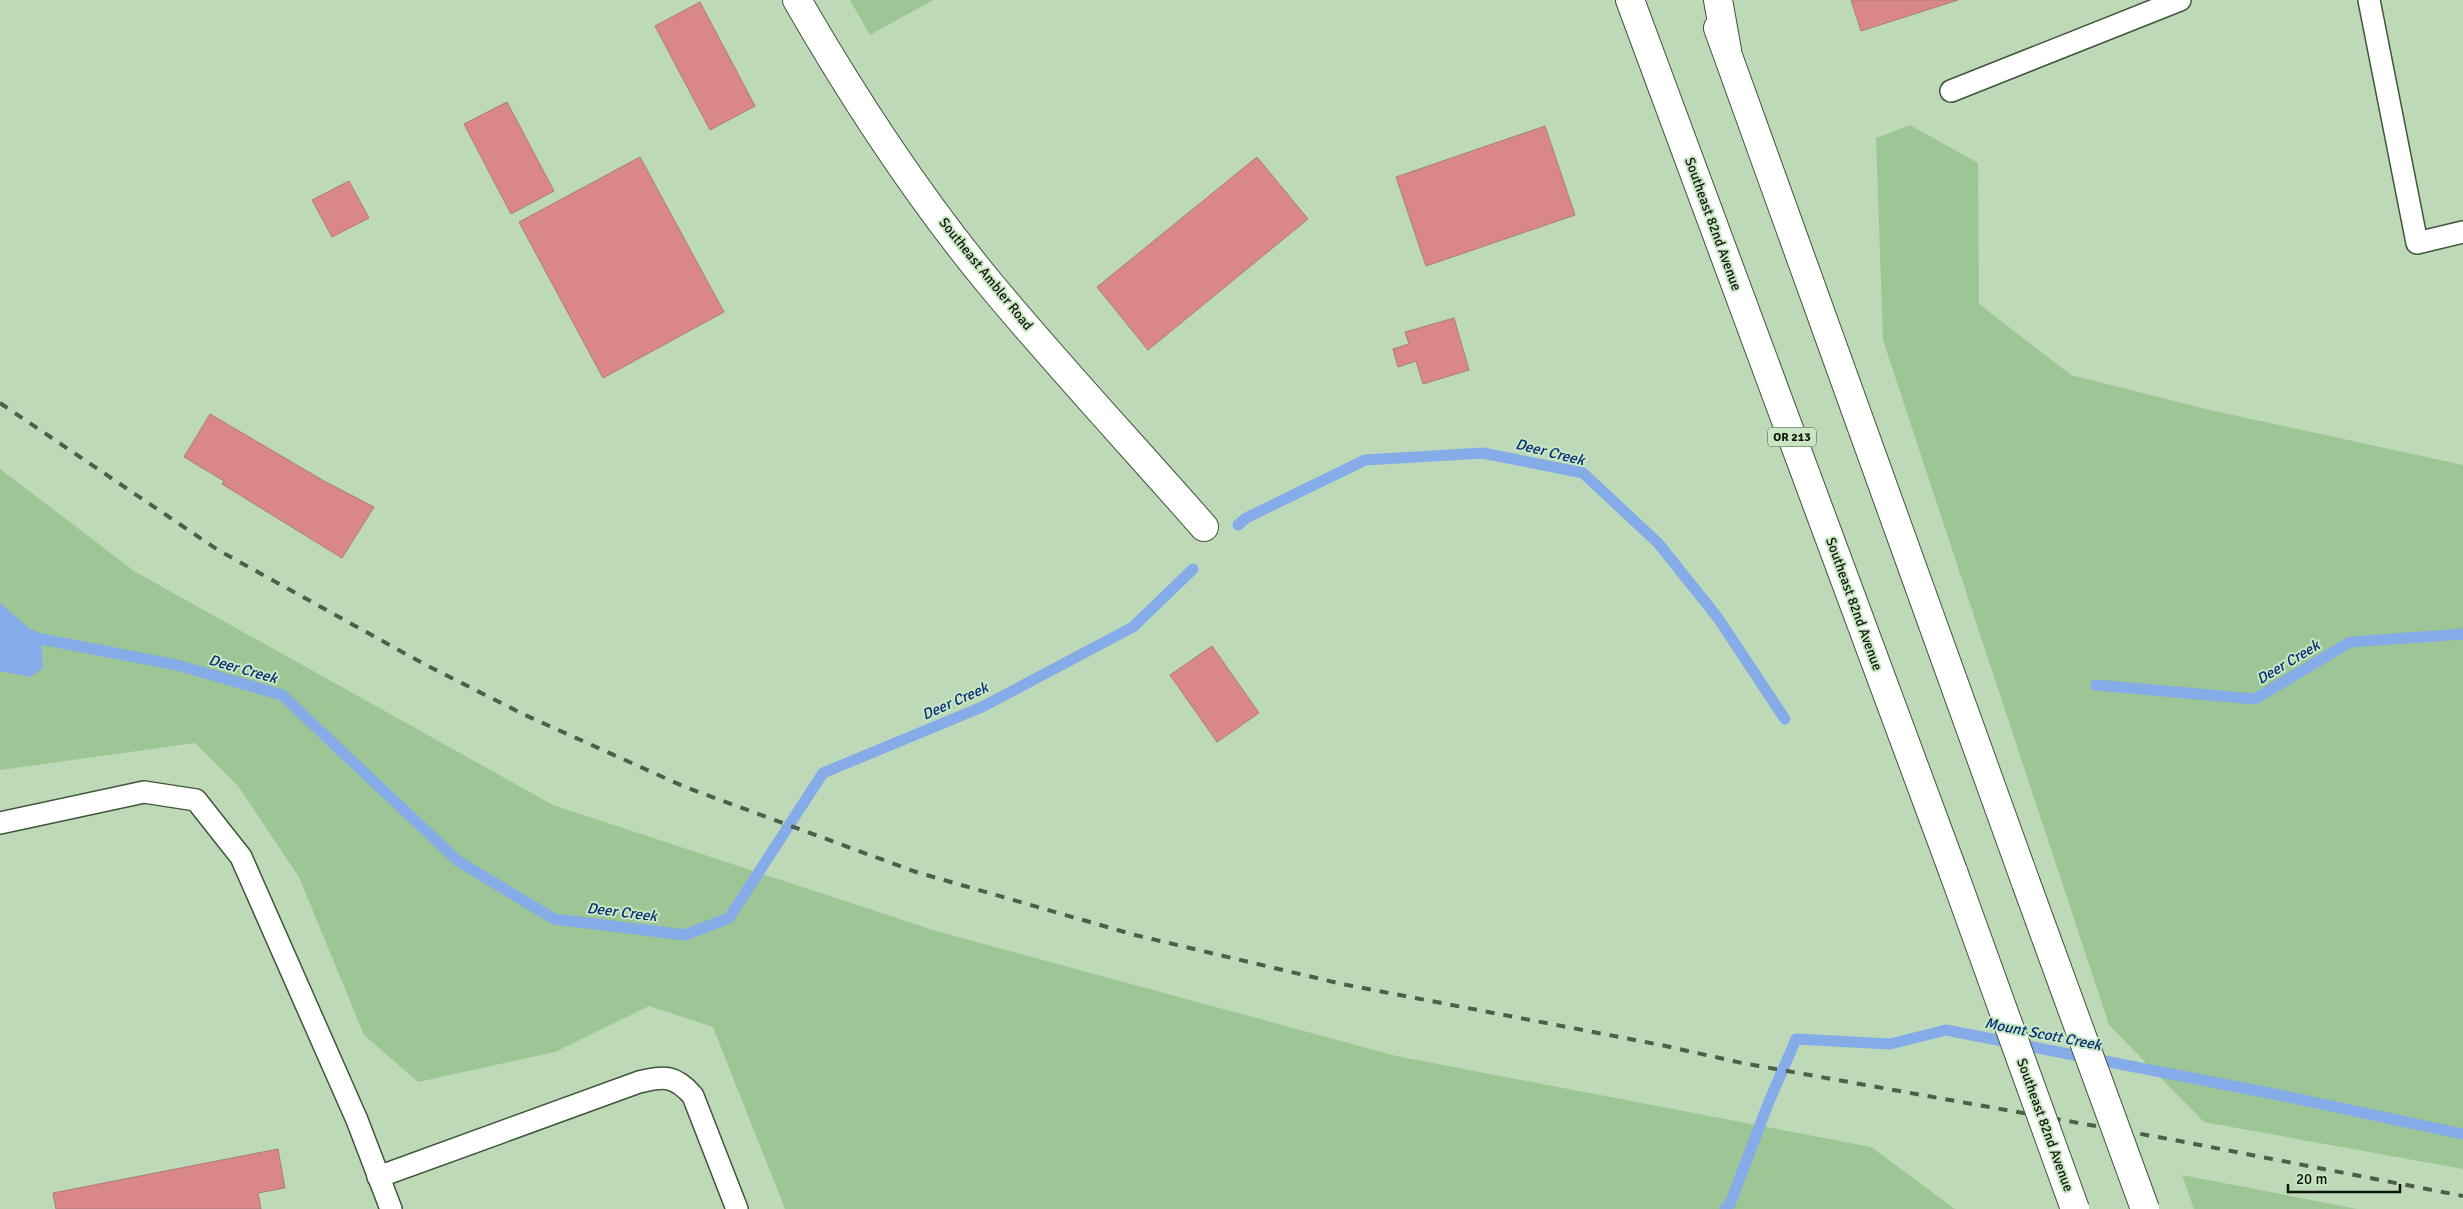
<svg xmlns="http://www.w3.org/2000/svg" width="2463" height="1209" font-family="Signika,sans-serif">
<rect width="100%" height="100%" fill="#bdd9b7"/>
<g fill="#9dc595">
<path d="M850,0H933L870,35Z"/>
<path d="M1910,125L1978,163L1979,304L2071,375L2214,411L2463,465V1169L2204,1122L2109,1025L1883,340L1876,138Z"/>
<path d="M0,469L134,571L553,805L936,931L1396,1056L1871,1147L1955,1209H785L713,1027L649,1006L555,1052L418,1082L364,1035L299,877L238,786L195,743L0,770Z"/>
<path d="M2182,1175L2357,1209H2194Z"/>
</g>
<path fill="#85abe9" d="M0,603L41,639L43,668L31,677L0,671Z"/>
<g fill="none" stroke-linecap="round" stroke-linejoin="round">
<g stroke="#85abe9" stroke-width="11">
<path d="M1238,525L1246,518L1365,460L1483,453L1583,473L1658,543L1718,618L1785,719"/>
<path d="M0,624L41,639L177,665L282,695L458,861L554,919L685,935L729,918L823,773L982,707L1133,627L1193,569"/>
<path d="M2096,685L2255,699L2350,642L2463,634"/>
<path d="M1725,1209L1730,1204L1768,1104L1796,1039L1890,1044L1946,1030L2279,1095L2463,1134"/>
</g>
</g>
<g fill="#d98887" stroke="#aa7d7c">
<path d="M1851,0H1958L1861,31Z"/>
<path d="M700,2L755,106L710,130L655,26Z"/>
<path d="M507,102L554,191L511,214L464,124Z"/>
<path d="M1545,126L1575,215L1426,266L1396,177Z"/>
<path d="M640,157L724,312L603,378L519,222Z"/>
<path d="M1257,157L1308,219L1148,350L1097,287Z"/>
<path d="M349,181L369,218L332,237L312,200Z"/>
<path d="M1454,318L1469,370L1423,384L1416,361L1398,367L1393,349L1409,344L1405,332Z"/>
<path d="M210,414L324,481L374,507L342,558L222,484L224,481L184,457Z"/>
<path d="M1212,646L1259,713L1217,742L1170,675Z"/>
<path d="M278,1149L285,1188L258,1193L261,1209H56L53,1193Z"/>
</g>
<g fill="none" stroke-linecap="round" stroke-linejoin="round">
<defs>
<g id="lane">
<path d="M2369,0L2417,243L2463,232"/>
<path d="M1951,91L2180,0"/>
<path d="M0,823L144,792L196,800L241,857L357,1120L391,1209"/>
<path d="M378,1177L639,1082C665,1076 675,1075 693,1096L737,1209"/>
</g>
<path id="street" d="M797,0C854,99 918,197 991,285C1059,367 1133,446 1204,527"/>
<g id="primary">
<path d="M1630,0L1954,874"/>
<path d="M1718,28L2026,883"/>
</g>
<path id="highway" d="M1718,0L1727,50"/>
</defs>
<use href="#lane" stroke="#3e5739" stroke-width="24"/>
<use href="#street" stroke="#3e5739" stroke-width="30"/>
<use href="#primary" stroke="#3e5739" stroke-width="30"/>
<use href="#highway" stroke="#3e5739" stroke-width="30"/>
<use href="#lane" stroke="#fff" stroke-width="21"/>
<use href="#street" stroke="#fff" stroke-width="28"/>
<use href="#primary" stroke="#fff" stroke-width="28"/>
<use href="#highway" stroke="#fff" stroke-width="28"/>
<path stroke="#4d5e4a" stroke-width="4" stroke-dasharray="9 9" stroke-linecap="butt" d="M0,403L218,550L424,664L525,715L685,787L916,872L1135,935L1342,984L1661,1045L1742,1063L2169,1139L2463,1196"/>
<defs>
<g id="primary-bridge">
<path d="M1954,874L2075,1209"/>
<path d="M2026,883L2145,1209"/>
</g>
</defs>
<use href="#primary-bridge" stroke="#3e5739" stroke-width="30" stroke-linecap="butt"/>
<use href="#primary-bridge" stroke="#fff" stroke-width="28"/>
</g>
<g text-anchor="middle" dominant-baseline="central" stroke-width="4" stroke-linejoin="round" paint-order="stroke">
<rect fill="#c9e6c3" stroke="#455442" stroke-width="1" x="1768" y="427.5" width="48" height="19" rx="4"/>
<g font-size="12" font-weight="bold" fill="#0c160a">
<text x="1792" y="437">OR 213</text>
</g>
<g font-size="14" fill="#0c160a" stroke="#c9e6c3">
<text transform="translate(1713 224) rotate(70)">Southeast 82nd Avenue</text>
<text transform="translate(986 274) rotate(51)">Southeast Ambler Road</text>
<text transform="translate(1854 604) rotate(70)">Southeast 82nd Avenue</text>
<text transform="translate(2045 1125) rotate(70)">Southeast 82nd Avenue</text>
</g>
<g font-size="15" font-style="italic" fill="#022e76" stroke="#c9e6c3">
<text transform="translate(1550 452) rotate(14)">Deer Creek</text>
<text transform="translate(2288 662) rotate(-31)">Deer Creek</text>
<text transform="translate(243 669) rotate(16)">Deer Creek</text>
<text transform="translate(955 701) rotate(-24)">Deer Creek</text>
<text transform="translate(622 912) rotate(7)">Deer Creek</text>
<text transform="translate(2043 1034) rotate(11)">Mount Scott Creek</text>
</g>
</g>
<path d="M2288 1184v8h112v-8" fill="none" stroke="#0c160a" stroke-width="2.5"/>
<text x="2296" y="1184" font-size="15" fill="#0c160a" stroke="#c9e6c3" stroke-width="4" paint-order="stroke">20 m</text>
</svg>
